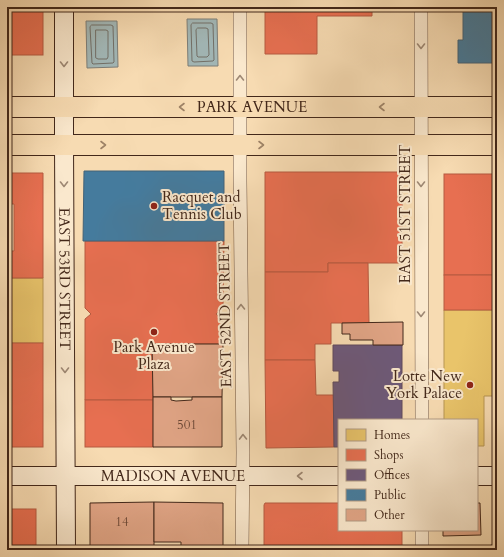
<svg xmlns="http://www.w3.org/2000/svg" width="504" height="557" font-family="Cardo,serif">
<rect width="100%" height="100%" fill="#f7dbb2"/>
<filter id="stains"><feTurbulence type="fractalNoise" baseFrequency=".005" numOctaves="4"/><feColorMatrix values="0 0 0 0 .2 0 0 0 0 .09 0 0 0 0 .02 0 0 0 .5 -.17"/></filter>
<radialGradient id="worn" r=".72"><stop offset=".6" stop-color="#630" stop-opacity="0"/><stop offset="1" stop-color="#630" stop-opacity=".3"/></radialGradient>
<g fill="#a2b8b8" stroke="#7c7e79">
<path d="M187,19H217L218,66H188Z"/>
<path d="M86,21H117L118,67L87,68Z"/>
</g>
<g fill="#e9c46a" stroke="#b79552">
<rect x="7" y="278" width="36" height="65"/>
<path d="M444,310H497V396H484V446H477V420H444Z"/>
</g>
<g fill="#e76f51" stroke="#b65a40">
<rect x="7" y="7" width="36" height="48"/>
<rect x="107" y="7" width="97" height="3"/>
<path d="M265,7H372V16H317V54H265Z"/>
<path d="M265,172H402V263H328V272H265Z"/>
<path d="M7,173H43V278H7V251H14V204H7Z"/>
<rect x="444" y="174" width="53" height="101"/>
<path d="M85,241H224L223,308L216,314L223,320V344H152L153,400H85V319L91,314L85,308Z"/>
<path d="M328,263H368L369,323H331V344H315V360H265V272H328Z"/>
<rect x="444" y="275" width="53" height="35"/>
<rect x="7" y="343" width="36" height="104"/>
<path d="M265,360H315L316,395H334V447L266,448Z"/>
<rect x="85" y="400" width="68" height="47"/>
<path d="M265,503H339V530H402V550H264V505Z"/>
<rect x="7" y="509" width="29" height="41"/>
</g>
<path fill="#6d597a" stroke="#604a5d" d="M333,345H402V420H339V447H334L333,382H339V371H333Z"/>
<g fill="#457b9d" stroke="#446276">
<path d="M463,7H497V63H458V40H463Z"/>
<path d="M84,171H224V241H83Z"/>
<path d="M493,544H497V550H486V548Z"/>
</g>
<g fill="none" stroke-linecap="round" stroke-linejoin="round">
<g stroke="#727069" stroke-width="1">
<path d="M193,23H211L213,24L214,60L213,61L194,62L192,61L191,25Z"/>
<path d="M92,25H111L113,26L114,62L113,63L93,64L92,63L90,27Z"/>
<path d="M198,28H206L208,29L209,55L207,57H198L197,56L196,30Z"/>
<path d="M96,30H106L108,31V57L107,59H98L96,58Z"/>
</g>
</g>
<g fill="#e0a485" stroke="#43281a">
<path d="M403,322V345H373V340H350V334H342V323Z"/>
<path d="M152,344H223L222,397H153Z"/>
<path d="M153,397H171V400L176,401L192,400V397H222V447H153Z"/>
<path d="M154,502V550H90V503Z"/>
<path d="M154,502L223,503V550H181V542H154Z"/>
<path d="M477,503H480L481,535L443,536V530H477Z"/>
</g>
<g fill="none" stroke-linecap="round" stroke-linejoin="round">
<defs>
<g id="minor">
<path d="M240,7V181L243,452L242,550"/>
<path d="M421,7L422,420"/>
<path d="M422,550V530"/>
</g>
<g id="secondary">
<path id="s1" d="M64,7V145L66,550"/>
<path id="s2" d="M7,476H339"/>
<path d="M477,476H497"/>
</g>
<g id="primary">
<path id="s3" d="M7,107H497"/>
<path d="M7,145H497"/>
</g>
</defs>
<use href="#minor" stroke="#705540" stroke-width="14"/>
<use href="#secondary" stroke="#43281a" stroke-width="20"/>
<use href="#primary" stroke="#43281a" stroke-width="22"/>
<use href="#minor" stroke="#fae8cd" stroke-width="13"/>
<use href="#secondary" stroke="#fae8cd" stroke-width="18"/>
<use href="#primary" stroke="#f7dbb2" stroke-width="20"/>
</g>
<defs><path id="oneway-chevron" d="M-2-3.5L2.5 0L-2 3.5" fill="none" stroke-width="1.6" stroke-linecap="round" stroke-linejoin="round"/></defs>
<g stroke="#9e8874">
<use href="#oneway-chevron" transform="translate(421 46) rotate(90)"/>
<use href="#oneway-chevron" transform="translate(64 64) rotate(90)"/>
<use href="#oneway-chevron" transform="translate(240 78) rotate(-90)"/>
<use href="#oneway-chevron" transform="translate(64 184) rotate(90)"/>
<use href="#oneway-chevron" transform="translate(421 184) rotate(90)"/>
<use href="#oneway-chevron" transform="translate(241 307) rotate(-91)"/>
<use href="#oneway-chevron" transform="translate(421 314) rotate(90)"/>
<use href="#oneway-chevron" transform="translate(65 370) rotate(90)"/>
<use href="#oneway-chevron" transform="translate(243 437) rotate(-91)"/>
<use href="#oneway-chevron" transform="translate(300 476) rotate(180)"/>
</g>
<g stroke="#9d8266">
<use href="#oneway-chevron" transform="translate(182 107) rotate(-180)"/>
<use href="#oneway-chevron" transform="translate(382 107) rotate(180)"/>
<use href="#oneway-chevron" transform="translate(103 145)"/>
<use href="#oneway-chevron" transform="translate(261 145)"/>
</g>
<g fill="#8f2418" stroke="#fae8cd" stroke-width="1.5">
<circle cx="154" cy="206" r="4"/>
<circle cx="154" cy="332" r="4"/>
<circle cx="470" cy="385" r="4"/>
</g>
<g text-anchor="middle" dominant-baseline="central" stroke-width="4" stroke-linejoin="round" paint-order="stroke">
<g font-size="13" fill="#6a4735">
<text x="187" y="425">501</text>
<text x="122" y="522">14</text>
</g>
<g font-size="15" fill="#43281a" stroke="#fae8cd">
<text stroke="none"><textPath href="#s3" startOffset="245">PARK AVENUE</textPath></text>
<text transform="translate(405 214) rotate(-90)">EAST 51ST STREET</text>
<text stroke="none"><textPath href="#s1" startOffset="272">EAST 53RD STREET</textPath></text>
<text transform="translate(225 315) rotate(-91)">EAST 52ND STREET</text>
<text stroke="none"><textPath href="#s2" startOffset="166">MADISON AVENUE</textPath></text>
</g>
<g font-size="15" fill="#43281a" stroke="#fae8cd" text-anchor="start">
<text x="162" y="197">Racquet and<tspan x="162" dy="17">Tennis Club</tspan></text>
<text x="154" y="347" text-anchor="middle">Park Avenue<tspan x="154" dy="17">Plaza</tspan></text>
<text x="462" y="376" text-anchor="end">Lotte New<tspan x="462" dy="17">York Palace</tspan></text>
</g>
</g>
<rect width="504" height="557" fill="none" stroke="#f7dbb2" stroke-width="24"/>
<rect x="8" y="8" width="488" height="541" fill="none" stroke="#43281a" stroke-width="2"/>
<rect x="12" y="12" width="480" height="533" fill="none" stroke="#43281a"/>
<rect x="338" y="419" width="140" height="112" fill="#fae8cd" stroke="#b19b85"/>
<rect x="346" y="429" width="20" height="12" fill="#e9c46a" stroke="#b19b85"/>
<text x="374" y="439" font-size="12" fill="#43281a">Homes</text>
<rect x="346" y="449" width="20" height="12" fill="#e76f51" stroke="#b19b85"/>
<text x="374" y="459" font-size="12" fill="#43281a">Shops</text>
<rect x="346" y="469" width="20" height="12" fill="#6d597a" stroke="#b19b85"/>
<text x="374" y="479" font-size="12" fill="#43281a">Offices</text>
<rect x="346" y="489" width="20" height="12" fill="#457b9d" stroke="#b19b85"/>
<text x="374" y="499" font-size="12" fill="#43281a">Public</text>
<rect x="346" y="509" width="20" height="12" fill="#e0a485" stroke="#b19b85"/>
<text x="374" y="519" font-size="12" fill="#43281a">Other</text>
<rect width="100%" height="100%" filter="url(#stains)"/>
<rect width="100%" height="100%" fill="url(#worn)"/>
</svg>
